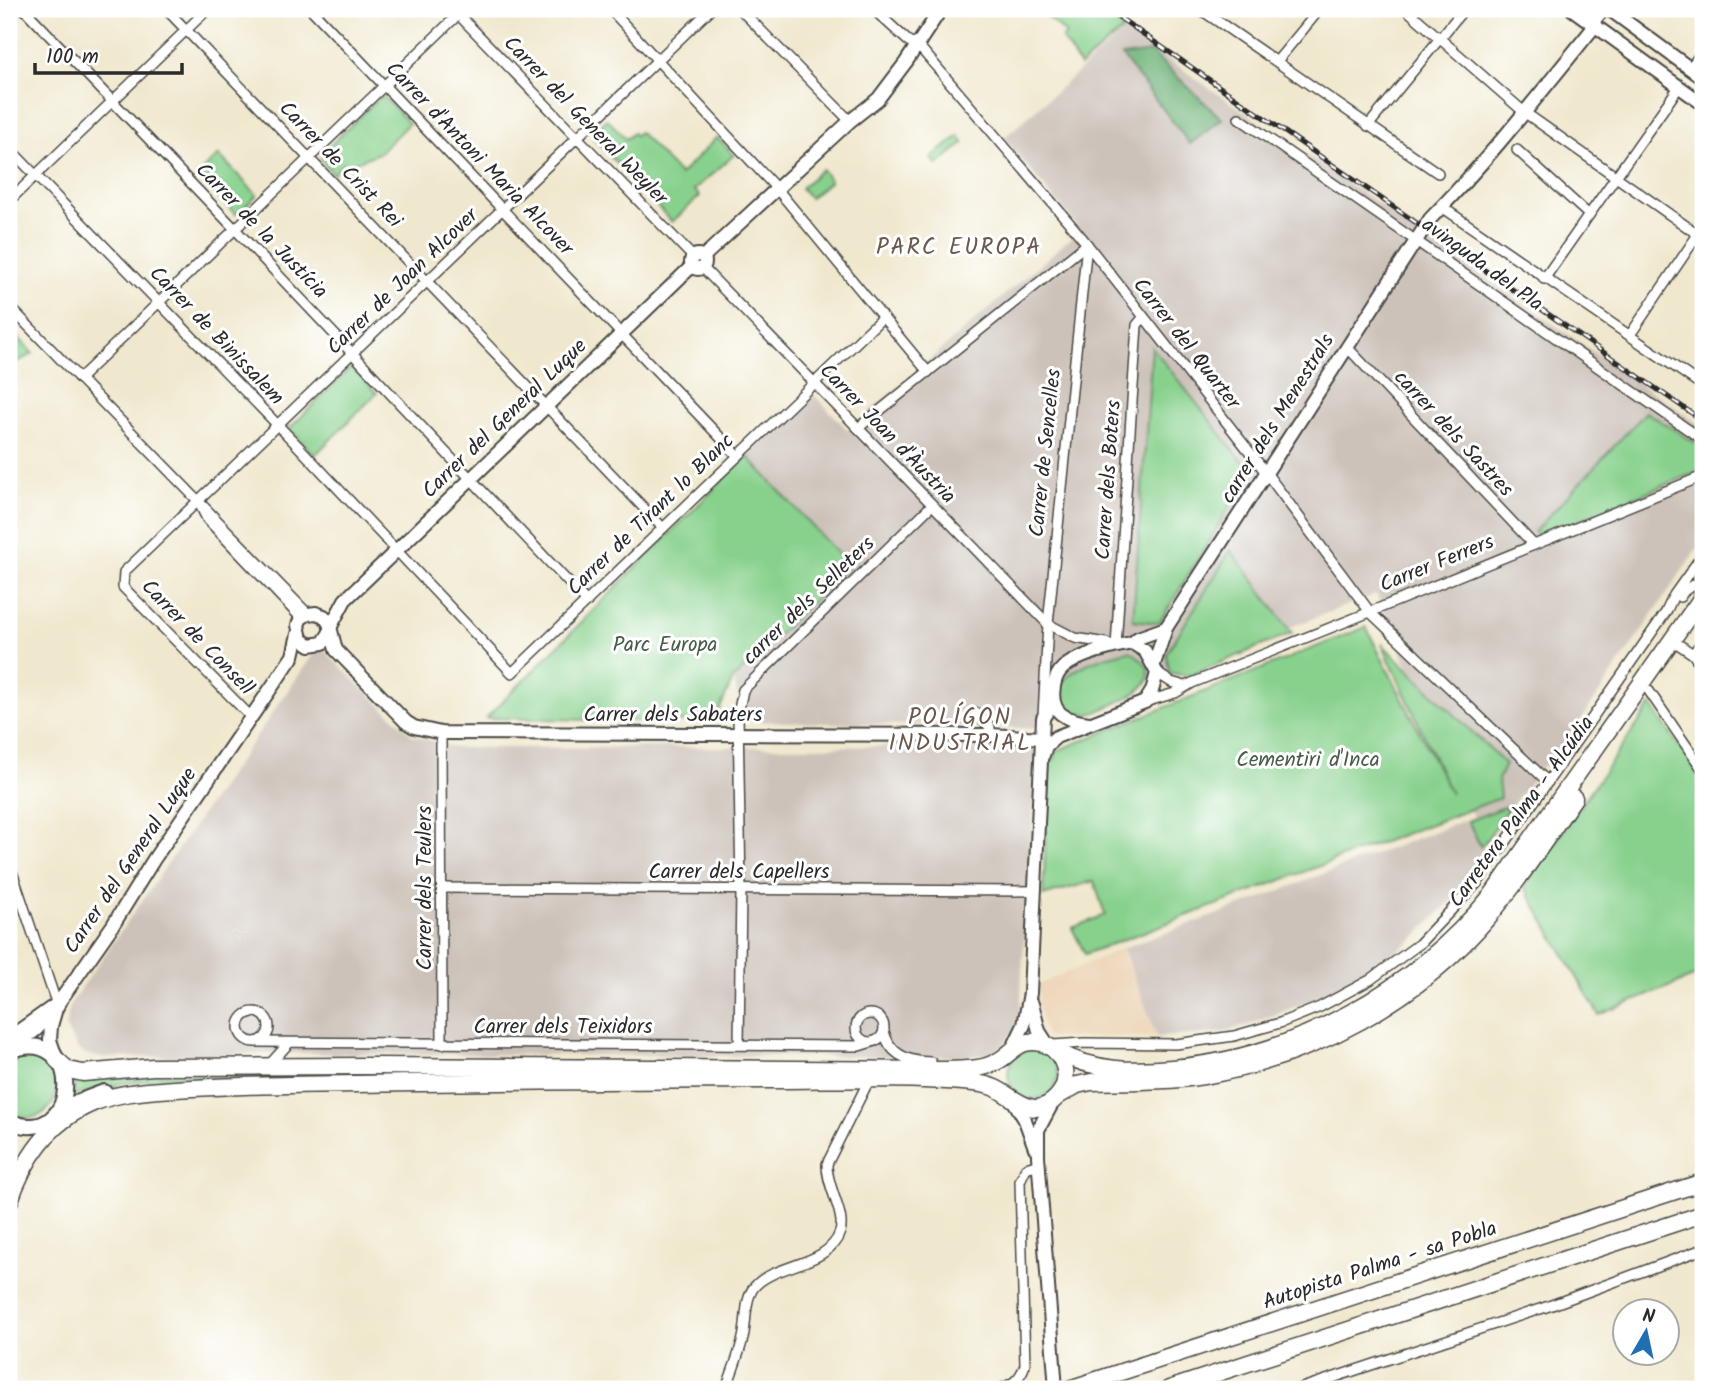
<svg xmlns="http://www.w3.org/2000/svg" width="1712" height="1398" font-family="Kalam,sans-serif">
<rect width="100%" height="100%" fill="#fff"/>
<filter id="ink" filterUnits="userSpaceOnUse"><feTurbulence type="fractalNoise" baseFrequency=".0143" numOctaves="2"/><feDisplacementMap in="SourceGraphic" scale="14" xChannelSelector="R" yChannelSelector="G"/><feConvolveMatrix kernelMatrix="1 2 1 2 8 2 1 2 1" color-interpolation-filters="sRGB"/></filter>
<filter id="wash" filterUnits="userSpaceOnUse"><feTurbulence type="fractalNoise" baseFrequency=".00686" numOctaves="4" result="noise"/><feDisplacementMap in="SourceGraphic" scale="28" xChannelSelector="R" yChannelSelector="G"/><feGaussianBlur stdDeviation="1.57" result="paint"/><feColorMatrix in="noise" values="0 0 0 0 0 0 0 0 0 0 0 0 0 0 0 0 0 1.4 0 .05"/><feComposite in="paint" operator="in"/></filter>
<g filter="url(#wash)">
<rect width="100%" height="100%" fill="#f0e8ce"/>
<path fill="#eed7bb" d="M1123,948L1157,1037L1047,1038L1038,1006V985Z"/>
<g fill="#ccc2b9">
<path d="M1125,30L1703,427V540L1550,766H1542L1481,847L1487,858L1456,896L1414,938L1391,956L1323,996L1248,1025L1220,1033L1157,1037L1123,948L1227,911L1473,817L1376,594L1031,728L746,721L733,679L849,566L747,456L813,394L848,430L1080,230L1004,138Z"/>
<path d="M319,646L412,735L455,748L1038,746L1022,970L1020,1019L1017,1027L1002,1047L991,1054L956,1057L293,1053L102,1058L86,1054L78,1049L65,1027L71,1003Z"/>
</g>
<g fill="#88d18d" stroke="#5a7e5c" stroke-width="2">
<path d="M1046,9H1095L1125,28L1080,66L1062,39L1066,34L1043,13Z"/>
<path d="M384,97L409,123L379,153L346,166L343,164L333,174L321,160V154L379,98Z"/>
<path d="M607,119L626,139L633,133L635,136L639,132L680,175L717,137L734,155L694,190L700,196L672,222L594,139V132Z"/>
<path d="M959,136L964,143L937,165L931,158Z"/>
<path d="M219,155L257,195L238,213L235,214L197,175Z"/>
<path d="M822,169L830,181L810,198L801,188Z"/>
<path d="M9,327L33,354L9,366Z"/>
<path d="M1152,347L1251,472L1159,623L1133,620Z"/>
<path d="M351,367L377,393L315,455L289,429Z"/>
<path d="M1646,412L1703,448L1701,470L1538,537L1534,532Z"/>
<path d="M747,456L849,566L733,679L718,713L699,722L486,718Z"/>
<path d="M1231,550L1292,633L1189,676L1170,673L1166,654Z"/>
<path d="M1366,627L1451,794L1382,644L1505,764L1498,780L1500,798L1085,954L1072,928L1105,915L1094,881L1043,896L1049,762L1055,759L1056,751Z"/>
<path d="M1130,651C1169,676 1140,693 1112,705C1103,709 1092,716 1081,714C1075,714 1067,709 1064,703C1044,672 1110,654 1130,651Z"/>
<path d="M1651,705L1703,781V973L1599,1015L1524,886Z"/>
<path d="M1504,807L1507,811L1481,847L1468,821Z"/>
<circle cx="1033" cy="1074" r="25"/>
<path d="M23,1055C86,1057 53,1142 9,1111V1061Z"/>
<path d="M568,1073L153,1080L123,1083L77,1095L74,1093V1083L77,1081L150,1074Z"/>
</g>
<path fill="#6eb378" stroke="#4c6f52" stroke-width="2" d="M1151,52L1222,119L1190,144L1122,56Z"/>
</g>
<g filter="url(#ink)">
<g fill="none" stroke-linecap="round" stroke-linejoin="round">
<defs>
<g id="street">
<path d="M24,9L234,228L587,602"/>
<path d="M166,9L663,528"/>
<path d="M311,9L738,456"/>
<path d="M453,9L693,257"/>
<path d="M610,9L777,189L928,372"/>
<path d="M740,9L850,121"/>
<path d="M873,9L907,40L923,51L1083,239L1267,474L1370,612L1548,782"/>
<path d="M1200,9L1438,173"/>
<path d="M1406,9L1524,112L1703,238"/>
<path d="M1277,61L1320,9"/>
<path d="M1690,68L1703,51"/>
<path d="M1239,118L1703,440"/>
<path d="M1368,126L1464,9"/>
<path d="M9,148L297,445L512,673L883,317"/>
<path d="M1517,150L1589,215"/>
<path d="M9,201L208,9"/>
<path d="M1442,207L1703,386"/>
<path d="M702,267L1048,624L1075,638L1106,643L1113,647"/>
<path d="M1544,279L1679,87"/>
<path d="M9,306L308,614"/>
<path d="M1630,335L1703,227"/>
<path d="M1347,347L1534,545"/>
<path d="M79,379L464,9"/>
<path d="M858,428L1087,244"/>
<path d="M201,507L207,519L301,618"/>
<path d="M1680,597L1685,590L1703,580"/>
<path d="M1672,640L1693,654L1703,669"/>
<path d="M1116,646L1137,325L1143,318"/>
<path d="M1693,654L1703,640"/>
<path d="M1157,673L1171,682L1185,686"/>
<path d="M1649,691L1703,770"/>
<path d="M1145,702L1175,693L1192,683L1370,612L1703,476"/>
<path d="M975,712L990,727V735"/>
<path d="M1043,716L1048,624L1087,244"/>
<path d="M251,717L123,587L124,572L711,9"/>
<path d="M441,733L442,1044"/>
<path d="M9,863L57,1005"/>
<path d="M443,888L1035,891"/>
<circle cx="254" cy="1027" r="15"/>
<circle cx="870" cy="1028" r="14"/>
<path d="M884,1031C889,1055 909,1062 931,1062"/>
<path d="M257,1042L859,1046L875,1041"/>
<path d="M739,1045L741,889L738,714L743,690L932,505"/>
<path d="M1053,1045L1084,1043L1176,1044L1234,1036L1280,1023L1320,1007L1370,980L1419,944L1478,882L1666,612L1674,595L1703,554"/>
<path d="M269,1065L289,1043"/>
<path d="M726,1389C732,1372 739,1355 743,1338C747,1323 744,1298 755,1286C776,1263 829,1266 840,1232C846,1214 826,1186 827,1164L869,1080"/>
<path d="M999,1389C1013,1385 1020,1379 1025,1365L1020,1181L1026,1168L1039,1164"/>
<path d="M1299,1389L1549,1306L1703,1249"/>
</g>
<g id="secondary">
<path d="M1572,9L1703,104"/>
<path d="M1609,9L1703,78"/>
<circle cx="698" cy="262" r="7"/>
<path d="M703,257L850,121L878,99L906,62L941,9"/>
<path d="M330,628L345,600L692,266"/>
<path d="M330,632L323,643L310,645L301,639L298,625L301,618L308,614L316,613L324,616L329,623L336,650L406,722L414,727L441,733L990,735L1042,738"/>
<path d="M1132,643L1138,638L1166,628"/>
<path d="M1154,664L1166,628L1430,219C1489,159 1541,92 1594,27L1595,19L1603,10L1610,9"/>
<path d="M1043,755L1046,746L1056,737L1145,702L1152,691L1157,673L1145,651L1132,643C1113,646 1079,655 1064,667C1058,672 1055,679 1054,686C1049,714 1066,720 1089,723"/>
<path d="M1032,1004L1039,1031L1048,1045"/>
<path d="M9,1050L36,1030L51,1014"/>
<path d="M1012,1050L1024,1025L1030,993L1043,718L1053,702"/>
<path d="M57,1060L50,1040L51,1026L57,1005L113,925L154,859L293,656L298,634"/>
<path d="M1013,1100L1025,1120L1035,1148"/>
<path d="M1054,1100L1038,1130V1156L1056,1389"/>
</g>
<g id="primary">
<path d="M9,1039L57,1005"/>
<path d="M9,1051C87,1021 81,1153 9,1121"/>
<path d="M59,1112L72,1104L104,1092"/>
</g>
<g id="highway">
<path d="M1058,1052C1094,1071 1132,1072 1172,1068C1296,1058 1414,990 1492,895L1703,596"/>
<path d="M1058,1096L1077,1085L1091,1082C1129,1081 1166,1082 1203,1076C1311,1058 1420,1000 1490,915C1521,878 1547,837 1574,798"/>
<path d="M9,1203C24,1159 48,1122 93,1103C119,1092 148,1091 175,1089C235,1085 296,1085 356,1084C494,1082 632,1080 770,1080C834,1080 899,1077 963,1082C974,1083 985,1083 995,1088C1016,1098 1034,1122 1057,1097C1079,1073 1055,1035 1025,1043C1014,1046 1008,1056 998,1061C982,1071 960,1069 942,1070L372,1066L153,1067L83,1073L68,1070L57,1060"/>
<path d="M1069,1389L1703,1182"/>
<path d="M1169,1389L1703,1214"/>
</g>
</defs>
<use href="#street" stroke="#494743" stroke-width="12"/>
<use href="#secondary" stroke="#494743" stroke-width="16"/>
<use href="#primary" stroke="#494743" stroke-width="18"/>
<use href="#highway" stroke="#494743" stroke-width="19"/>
<use href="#street" stroke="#fff" stroke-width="9"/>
<use href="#secondary" stroke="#fff" stroke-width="12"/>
<use href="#primary" stroke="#fff" stroke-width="14"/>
<use href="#highway" stroke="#fff" stroke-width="16"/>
<defs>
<path id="rail" d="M1107,9L1703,421"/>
</defs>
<use href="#rail" stroke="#2b2b2b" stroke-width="5"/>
<use href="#rail" stroke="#fff" stroke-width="2.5" stroke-dasharray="8" stroke-linecap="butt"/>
</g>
</g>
<g text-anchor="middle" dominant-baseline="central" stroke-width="6" stroke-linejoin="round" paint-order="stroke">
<g font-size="21" fill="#2b2b2b" stroke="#fff">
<text transform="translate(585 121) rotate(46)">Carrer del General Weyler</text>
<text transform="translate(479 159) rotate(46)">Carrer d'Antoni Maria Alcover</text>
<text transform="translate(340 165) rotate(46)">Carrer de Crist Rei</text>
<text transform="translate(261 231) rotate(46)">Carrer de la Justícia</text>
<text transform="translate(1482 265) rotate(36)">avinguda del Pla</text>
<text transform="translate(403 282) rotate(-44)">Carrer de Joan Alcover</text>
<text transform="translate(216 336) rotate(46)">Carrer de Binissalem</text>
<text transform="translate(1186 344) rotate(52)">Carrer del Quarter</text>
<text transform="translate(505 419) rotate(-44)">Carrer del General Luque</text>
<text transform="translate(1278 419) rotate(-58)">carrer dels Menestrals</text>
<text transform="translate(887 434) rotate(46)">Carrer Joan d'Àustria</text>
<text transform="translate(1453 434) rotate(47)">carrer dels Sastres</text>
<text transform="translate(1046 453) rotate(-84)">Carrer de Sencelles</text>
<text transform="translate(1109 480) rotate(-86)">Carrer dels Boters</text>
<text transform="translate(651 515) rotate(-44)">Carrer de Tirant lo Blanc</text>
<text transform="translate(1437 564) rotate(-22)">Carrer Ferrers</text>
<text transform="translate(809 601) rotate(-44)">carrer dels Selleters</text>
<text transform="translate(197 638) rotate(46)">Carrer de Consell</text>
<text x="673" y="715">Carrer dels Sabaters</text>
<text transform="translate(1522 812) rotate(-54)">Carretera Palma - Alcúdia</text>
<text transform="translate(131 861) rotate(-56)">Carrer del General Luque</text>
<text x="739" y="872">Carrer dels Capellers</text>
<text transform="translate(425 888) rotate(-90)">Carrer dels Teulers</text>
<text x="563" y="1027">Carrer dels Teixidors</text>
<text transform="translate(1380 1266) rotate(-18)">Autopista Palma - sa Pobla</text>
</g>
<g font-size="21" fill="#475d48" stroke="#fff">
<text x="665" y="645">Parc Europa</text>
<text x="1308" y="760">Cementiri d'Inca</text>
</g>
<g font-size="23" letter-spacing="2" fill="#6b584d" stroke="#fff">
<text x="959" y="248">PARC EUROPA</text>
<text x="960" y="718">POLÍGON<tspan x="960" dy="26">INDUSTRIAL</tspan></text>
</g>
</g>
<rect width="1712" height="1398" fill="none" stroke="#fff" stroke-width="35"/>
<g transform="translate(1646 1332) rotate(9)"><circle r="33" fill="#ffffff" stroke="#aaaaaa" stroke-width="2"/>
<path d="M0-5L12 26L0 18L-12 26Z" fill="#1f6fb2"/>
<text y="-10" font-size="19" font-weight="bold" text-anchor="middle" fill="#2b2b2b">N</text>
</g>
<path d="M35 63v10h147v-10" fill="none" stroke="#2b2b2b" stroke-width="3.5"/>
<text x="46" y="63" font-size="21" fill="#2b2b2b" stroke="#ffffff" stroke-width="5" paint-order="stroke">100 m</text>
</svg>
